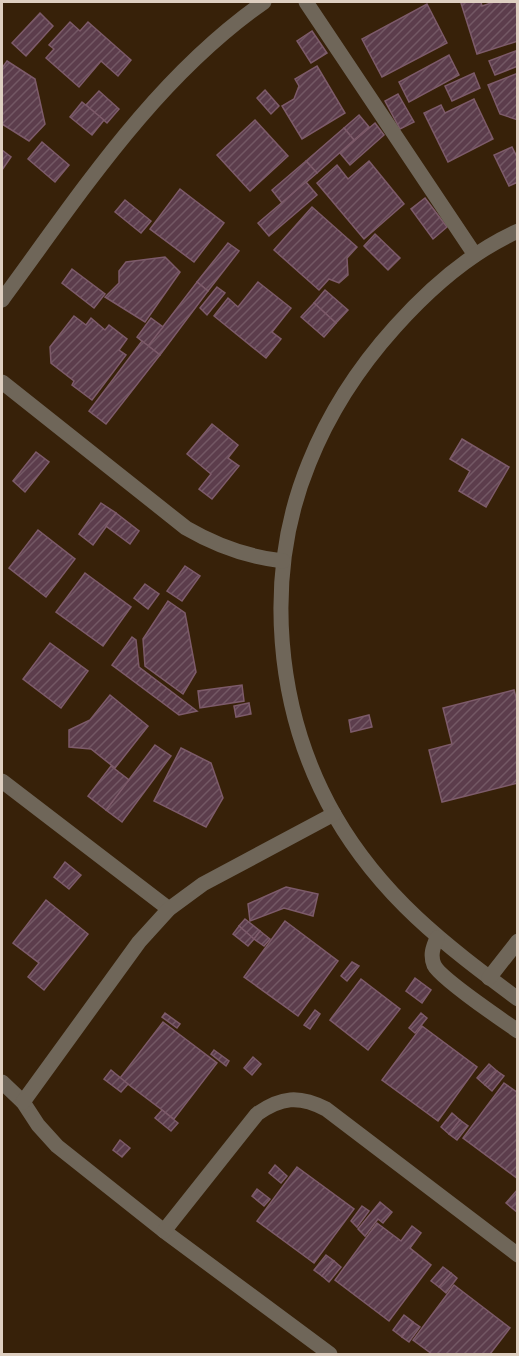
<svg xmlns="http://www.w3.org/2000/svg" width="519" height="1356" font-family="'Libre Baskerville',serif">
<defs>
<pattern id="building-hatch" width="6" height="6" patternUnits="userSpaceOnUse" patternTransform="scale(1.5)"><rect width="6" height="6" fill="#5c3d4c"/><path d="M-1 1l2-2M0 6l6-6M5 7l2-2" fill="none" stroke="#735864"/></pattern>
</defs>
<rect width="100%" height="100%" fill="#372109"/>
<g fill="url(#building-hatch)" stroke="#7d5b6a" stroke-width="1.5">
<path d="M466,2H481L482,6L494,2H516L518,41L477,54L461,3Z"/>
<path d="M427,4L447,43L382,77L362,39Z"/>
<path d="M40,13L53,26L26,56L12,43Z"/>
<path d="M70,22L80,31L88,22L131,60L118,76L101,61L79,87L46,58L54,49L49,45Z"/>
<path d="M312,31L327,53L311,63L297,41Z"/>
<path d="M518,50V66L495,75L489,61Z"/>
<path d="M449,55L459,75L409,102L399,82Z"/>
<path d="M7,61L35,79L45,124L29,141L2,124V68Z"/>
<path d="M317,66L345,113L302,139L282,106L294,99L299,86L295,79Z"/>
<path d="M474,73L480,88L452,101L445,86Z"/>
<path d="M518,73V120L500,114L488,85Z"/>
<path d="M265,90L279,106L271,114L257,98Z"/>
<path d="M99,91L119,109L107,123L86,105Z"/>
<path d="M398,94L414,122L400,129L385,101Z"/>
<path d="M474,99L493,139L448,162L424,113L441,105L445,113Z"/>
<path d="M82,102L104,120L92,135L70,117Z"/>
<path d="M359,115L369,127L354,140L344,128Z"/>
<path d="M255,120L288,156L250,191L217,155Z"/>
<path d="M375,123L384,135L350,165L340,153Z"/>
<path d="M344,128L354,140L317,173L306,161Z"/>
<path d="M42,142L69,165L55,182L28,159Z"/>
<path d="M512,147L518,159V182L509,186L494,155Z"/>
<path d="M2,150L11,157L2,170Z"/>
<path d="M306,161L317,173L282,203L272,190Z"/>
<path d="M369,161L404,204L364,239L317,183L337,165L348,179Z"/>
<path d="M306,182L317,195L269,236L258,223Z"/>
<path d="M180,189L224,223L194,262L150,229Z"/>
<path d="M425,198L447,227L433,239L411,209Z"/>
<path d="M125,200L151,221L141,233L115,212Z"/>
<path d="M312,207L357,247L347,258L348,275L339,283L329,279L319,290L274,250Z"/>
<path d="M375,234L400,258L388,270L364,246Z"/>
<path d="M228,243L239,251L208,291L197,282Z"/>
<path d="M165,257L180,272L145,322L105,297L119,283V271L126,262Z"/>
<path d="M72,269L105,294L94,308L62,283Z"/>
<path d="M197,282L208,291L160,355L148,346Z"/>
<path d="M258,282L291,308L272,332L281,339L266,358L214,316L228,298L238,307Z"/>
<path d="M217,287L225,293L207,315L200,308Z"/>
<path d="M325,290L348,310L336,323L314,303Z"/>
<path d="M314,303L336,323L324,337L301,317Z"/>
<path d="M74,316L86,325L91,318L105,330L109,325L127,339L119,350L126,355L92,400L72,385L74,381L51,363L50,347Z"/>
<path d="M151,318L163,327L148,346L137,337Z"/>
<path d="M142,341L160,355L106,424L89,411Z"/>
<path d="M212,424L238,445L228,458L239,466L212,499L199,489L211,474L187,454Z"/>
<path d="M462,439L509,467L486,507L459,491L470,471L450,459Z"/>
<path d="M36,452L49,462L25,492L13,481Z"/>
<path d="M101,503L116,513L93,545L79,534Z"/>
<path d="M116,513L139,531L130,544L106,526Z"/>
<path d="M38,530L75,559L46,597L9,568Z"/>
<path d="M185,566L200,576L182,601L167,591Z"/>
<path d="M85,573L131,607L103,646L56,612Z"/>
<path d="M145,584L159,594L148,609L134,598Z"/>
<path d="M168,601L185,613L196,672L183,694L145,666L143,639Z"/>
<path d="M132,637L136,640L139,667L197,711L179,715L112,665Z"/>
<path d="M50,643L88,671L61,708L23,679Z"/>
<path d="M242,685L244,701L200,708L198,691Z"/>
<path d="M514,690L518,705V783L442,802L429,750L452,744L443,708Z"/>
<path d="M110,695L148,726L115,768L91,749L69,747V730L90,720Z"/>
<path d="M249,703L251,714L236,717L234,706Z"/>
<path d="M369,715L372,727L351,732L349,720Z"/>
<path d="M155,745L171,756L122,822L106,810Z"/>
<path d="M181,748L211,763L223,798L206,827L154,801Z"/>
<path d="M111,766L129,780L106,810L88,796Z"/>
<path d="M65,862L81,875L69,889L54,877Z"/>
<path d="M286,887L318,894L313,916L284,908L250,921L248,904Z"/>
<path d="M46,900L88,934L44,990L28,977L39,963L13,943Z"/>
<path d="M245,919L260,931L254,939L239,926Z"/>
<path d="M285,921L338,961L298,1016L244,977Z"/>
<path d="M239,926L254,939L248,946L233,934Z"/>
<path d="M260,931L270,939L264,946L254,939Z"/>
<path d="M352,962L359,966L347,981L341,976Z"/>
<path d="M415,978L431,990L422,1003L406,991Z"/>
<path d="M361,979L400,1009L368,1050L330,1020Z"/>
<path d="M315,1010L320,1014L310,1029L304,1025Z"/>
<path d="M165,1013L180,1024L177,1028L162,1017Z"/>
<path d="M421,1013L427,1018L415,1033L409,1028Z"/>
<path d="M163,1022L217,1063L174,1119L120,1078Z"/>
<path d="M422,1026L477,1067L438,1121L382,1080Z"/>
<path d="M214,1050L229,1061L226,1066L211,1054Z"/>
<path d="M253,1057L261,1064L252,1075L244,1068Z"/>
<path d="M489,1064L497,1071L485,1085L477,1078Z"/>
<path d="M111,1070L128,1084L121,1092L104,1079Z"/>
<path d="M497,1071L504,1076L492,1091L485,1085Z"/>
<path d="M504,1083L518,1093V1179L463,1138Z"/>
<path d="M162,1110L178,1123L171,1131L155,1118Z"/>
<path d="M452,1113L460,1120L449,1134L441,1127Z"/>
<path d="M460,1120L468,1126L457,1140L449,1134Z"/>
<path d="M120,1140L130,1148L122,1157L113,1150Z"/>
<path d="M275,1165L287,1176L281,1183L269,1173Z"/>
<path d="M297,1167L354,1209L314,1263L257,1221Z"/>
<path d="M257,1189L270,1199L264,1206L252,1196Z"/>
<path d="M518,1189V1213L506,1203Z"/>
<path d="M380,1202L392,1212L383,1223L378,1219L365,1236L358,1229Z"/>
<path d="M362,1206L369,1211L357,1227L351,1221Z"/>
<path d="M377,1223L401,1241L412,1226L421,1233L410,1248L431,1265L389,1321L335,1280Z"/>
<path d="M326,1255L334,1261L322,1276L314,1270Z"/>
<path d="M334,1261L341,1267L329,1282L322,1276Z"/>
<path d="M443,1267L451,1273L439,1287L431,1281Z"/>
<path d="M451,1273L457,1278L446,1293L439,1287Z"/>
<path d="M454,1285L510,1328L490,1354H432L413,1340Z"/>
<path d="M404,1315L413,1322L402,1337L393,1330Z"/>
<path d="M413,1322L420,1327L409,1342L402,1337Z"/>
</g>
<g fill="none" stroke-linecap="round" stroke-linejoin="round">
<g stroke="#6f6659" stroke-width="15">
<path d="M306,2L475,255"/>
<path d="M518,231C471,252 429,289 395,327C359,367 329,413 309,463C263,575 275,711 335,816C382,897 444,944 518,999"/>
<path d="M2,300C80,194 154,79 264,2"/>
<path d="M2,382L186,528C217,546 247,557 283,561"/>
<path d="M2,781L169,909"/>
<path d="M437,938C433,947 430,955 434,965C440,978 502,1020 518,1031"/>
<path d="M489,978L518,941"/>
<path d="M2,1082L23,1102L38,1125L57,1146L164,1231L330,1354"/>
<path d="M23,1102L139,942L169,909L203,884L334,814"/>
<path d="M164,1231L257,1114C281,1097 299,1095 326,1109L518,1255"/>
</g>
</g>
<rect width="519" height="1356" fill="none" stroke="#decfc1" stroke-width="6"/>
</svg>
